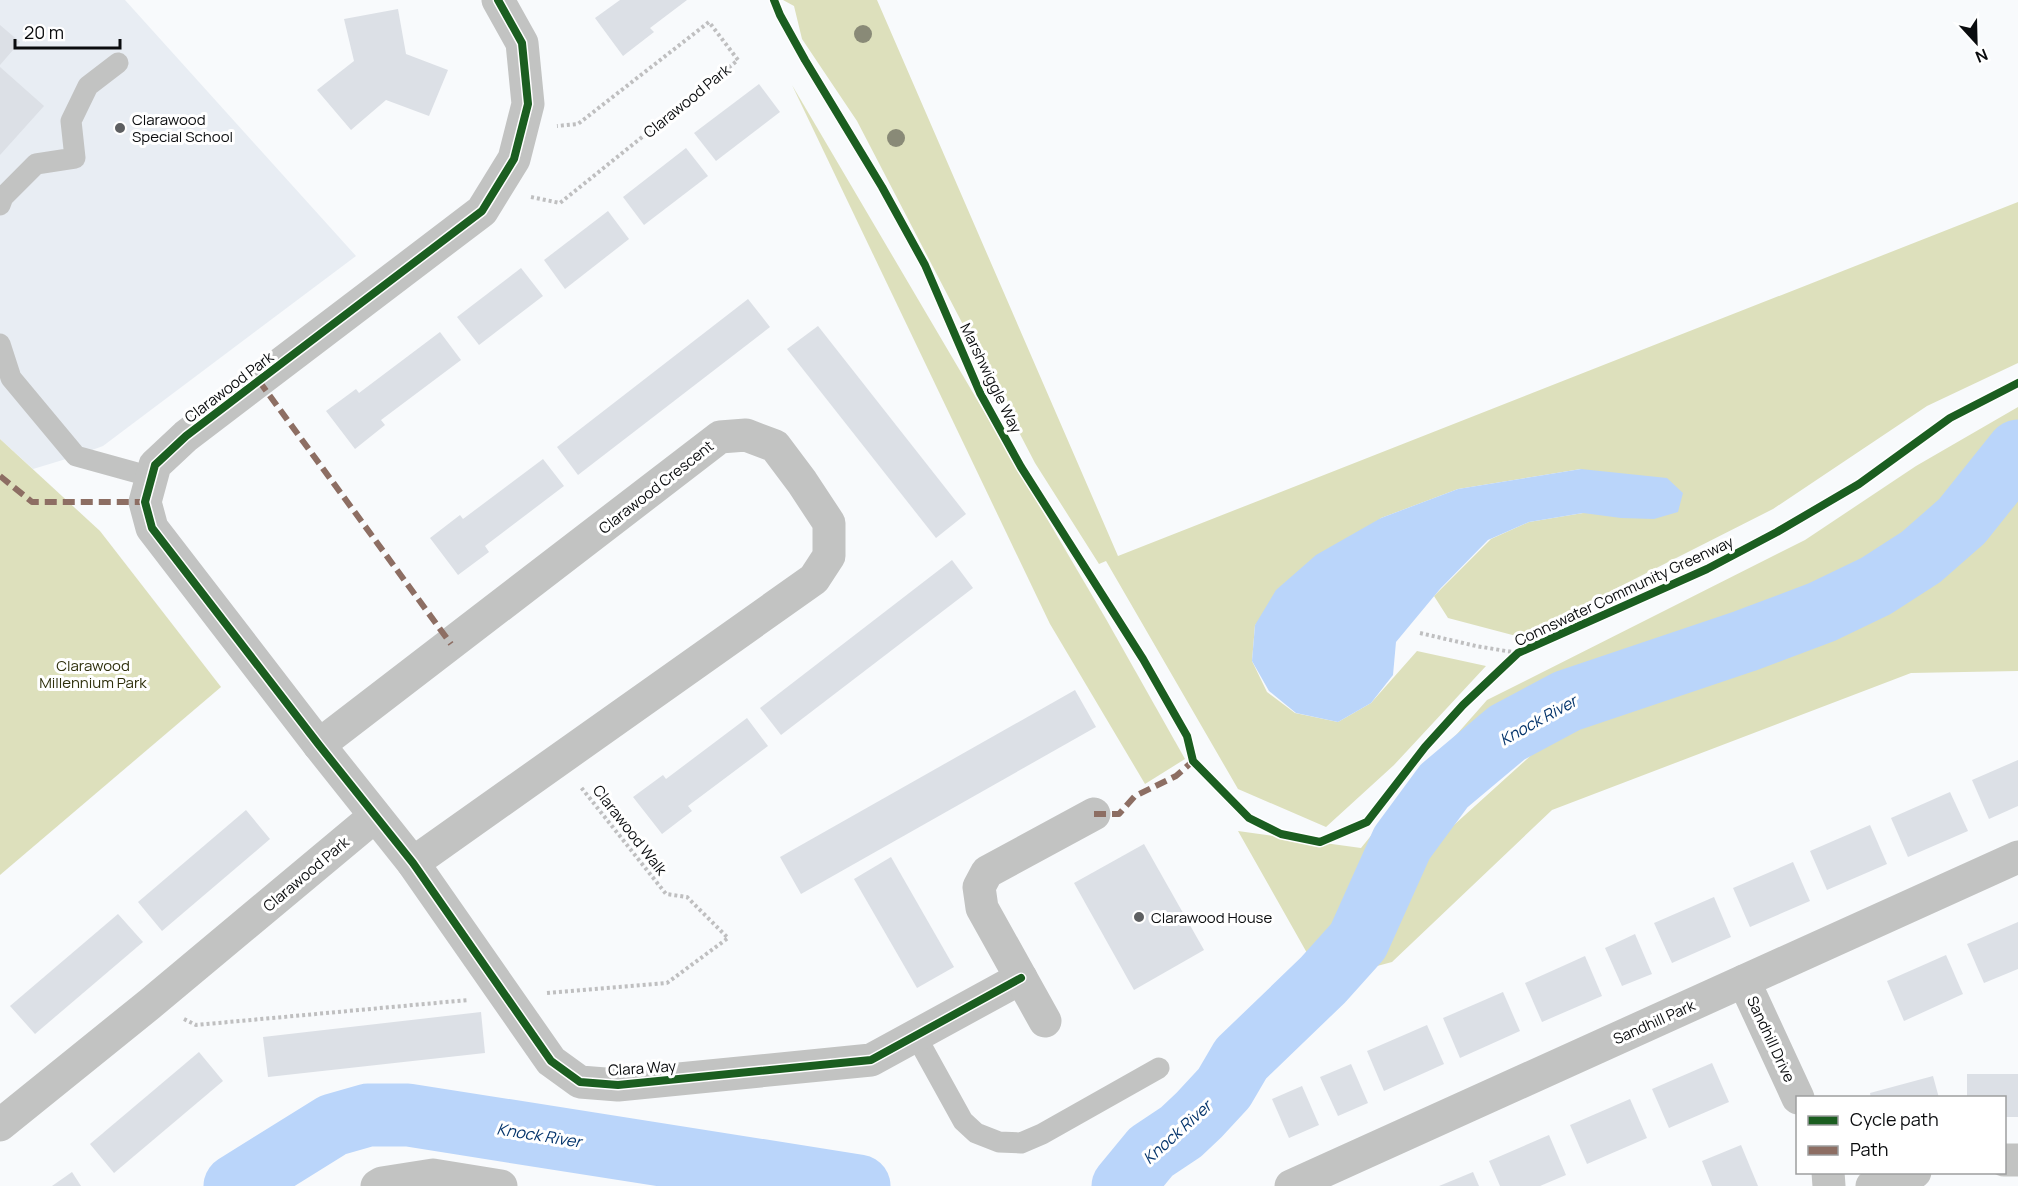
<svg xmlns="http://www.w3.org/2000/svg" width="2018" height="1186" font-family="Manrope,sans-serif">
<rect width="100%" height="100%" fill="#f8fafc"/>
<path fill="#e8edf3" d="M0,0H125L356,256L103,446L76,456L33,469L0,439Z"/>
<g fill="#dde0bc">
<path d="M783,0H877L1118,556L2018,202V363L1927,406L1773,509L1520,637L1448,618L1434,596L1491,539L1529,522L1583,513L1581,469L1458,489L1381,518L1255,625L1252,661L1267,692L1295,713L1338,722L1371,703L1417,651L1486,666L1394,765L1326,827L1238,789L1106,561L1099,564L1035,463L857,121L802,39L794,6Z"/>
<path d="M792,85L1106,619L1185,759L1145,784L1050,624Z"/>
<path d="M2018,407V430L1989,473L1888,559L1764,623L1618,669L1480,739L1390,837L1320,976L1238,831L1361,848L1412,785L1487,700L1805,540L1916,466Z"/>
<path d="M0,439L100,531L221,687L0,875Z"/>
<path d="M2018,495V671L1911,673L1552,810L1392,962L1340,976L1413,862L1548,740L1928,573Z"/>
</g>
<path fill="#bad5fa" d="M1581,469L1667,478L1683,493L1678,512L1654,519L1621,518L1583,513L1529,522L1488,540L1440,589L1396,642L1393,675L1371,703L1338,722L1296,713L1269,691L1252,661L1255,625L1276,590L1316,555L1381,518L1458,489Z"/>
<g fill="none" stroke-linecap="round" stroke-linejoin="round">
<g stroke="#bad5fa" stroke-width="63">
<path d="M235,1186L333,1125L368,1115H408L859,1186"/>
<path d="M1123,1186L1151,1152L1181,1132L1199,1115L1224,1088L1241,1059L1323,980L1358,941L1402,843L1444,786L1507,733L1567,701L1745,641L1822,612L1876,586L1921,557L1962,521L2018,451"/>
</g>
</g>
<g fill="#dce0e6">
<path d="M620,0H687L650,28L654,32L623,56L595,18Z"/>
<path d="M398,9L406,54L448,70L429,116L386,100L351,130L317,90L354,61L344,19Z"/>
<path d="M0,25L20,42L0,65Z"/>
<path d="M0,67L44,106L0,155Z"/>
<path d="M759,84L780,112L716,161L694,133Z"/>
<path d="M686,148L708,176L644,225L623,197Z"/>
<path d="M608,211L629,239L565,289L544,260Z"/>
<path d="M521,268L543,296L479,345L457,317Z"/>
<path d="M748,299L770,327L578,475L557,447Z"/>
<path d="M818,326L966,514L936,538L787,349Z"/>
<path d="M440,332L461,360L381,420L385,425L355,449L326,411L356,389L359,393Z"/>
<path d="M543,459L564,486L485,546L489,552L458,575L430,538L460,515L463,519Z"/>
<path d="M952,560L973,588L781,735L760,708Z"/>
<path d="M1075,690L1096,727L801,894L780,857Z"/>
<path d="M747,718L768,746L688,806L692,811L662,834L633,797L663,775L666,779Z"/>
<path d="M2018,760V806L1989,819L1972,780Z"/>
<path d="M1950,792L1968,831L1908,857L1891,818Z"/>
<path d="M246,810L270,839L162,931L138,902Z"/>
<path d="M1870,825L1887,864L1827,890L1810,851Z"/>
<path d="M1144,844L1204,950L1134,990L1074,883Z"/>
<path d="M891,857L954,967L917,988L854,879Z"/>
<path d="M1793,862L1810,901L1750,927L1733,888Z"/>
<path d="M1714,897L1731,937L1672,963L1654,923Z"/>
<path d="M118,914L143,942L35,1034L10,1006Z"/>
<path d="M2018,922V969L1984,983L1967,944Z"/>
<path d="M1635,934L1652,974L1622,986L1605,948Z"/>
<path d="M1946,955L1963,994L1904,1021L1887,981Z"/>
<path d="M1585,956L1602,996L1542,1022L1525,983Z"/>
<path d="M1503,992L1520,1031L1460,1058L1443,1018Z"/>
<path d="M481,1012L485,1053L268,1077L263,1037Z"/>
<path d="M1427,1025L1444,1064L1384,1091L1367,1051Z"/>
<path d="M199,1052L223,1081L114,1173L90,1144Z"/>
<path d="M1712,1063L1729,1102L1669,1128L1652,1089Z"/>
<path d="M1351,1064L1368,1103L1338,1116L1320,1077Z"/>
<path d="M1967,1074H2018V1117H2004V1098H1967Z"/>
<path d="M1933,1076L1939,1098H1871L1870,1093Z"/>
<path d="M1302,1086L1319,1125L1289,1138L1272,1099Z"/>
<path d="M1630,1099L1647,1138L1587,1164L1570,1125Z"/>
<path d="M1549,1135L1566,1175L1540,1186H1500L1489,1161Z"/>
<path d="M1741,1145L1758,1186H1712L1702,1161Z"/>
<path d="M72,1172L81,1186H52Z"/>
<path d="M1473,1172L1479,1186H1439Z"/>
</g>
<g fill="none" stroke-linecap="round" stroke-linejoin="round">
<g stroke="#bfbfc0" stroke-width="4" stroke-dasharray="3 3" stroke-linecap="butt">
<path d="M531,197L560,203L738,60L709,22L578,124L557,126"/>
<path d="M1420,633L1476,646L1518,653"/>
<path d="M547,993L667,983L728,938L687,897L666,894L580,786"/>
<path d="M184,1019L196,1025L468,1000"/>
</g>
<g stroke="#c2c3c2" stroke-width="21">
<path d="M0,205L3,197L36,164L75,158L71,121L88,86L118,63"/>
<path d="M0,344L11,378L76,456L152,477"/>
<path d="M916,1036L963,1121L976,1133L999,1142L1021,1143L1042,1134L1159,1068"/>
</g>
<g stroke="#c2c3c2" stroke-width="33">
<path d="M498,0L522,43L528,104L514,159L482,211L186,436L155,465L145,502L152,528L319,745L413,863L551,1061L580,1082L618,1085L871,1060L1021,978"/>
<path d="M319,745L720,437L746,435L775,446L802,482L829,523V556L814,579L413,863"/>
<path d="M1744,981L1798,1098"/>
<path d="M1045,1021L982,908L979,887L987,872L1094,814"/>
<path d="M0,1125L151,1003L375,816"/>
<path d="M2004,1160H2018"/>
<path d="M1828,1172L1829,1186"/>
<path d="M377,1186L382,1183L433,1175L501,1186"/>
<path d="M1291,1186L2018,857"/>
<path d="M1872,1186L1915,1172"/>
</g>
<g stroke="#8d6e63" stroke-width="6" stroke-dasharray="12 6" stroke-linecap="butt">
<path d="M259,381L451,644"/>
<path d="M0,476L32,502H145"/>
<path d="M1094,814H1119L1135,796L1176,776L1193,761"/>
</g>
<defs>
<g id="cycleway">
<path d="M498,0L522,43L528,104L514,159L482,211L186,436L155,465L145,502L152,528L319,745L413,863L551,1061L580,1082L618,1085L871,1060L1021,978"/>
<path d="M774,0L780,15L805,60L882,187L925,265L980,393L1021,467L1143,659L1187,736L1193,761L1249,818L1281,834L1320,842L1367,822L1425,747L1463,705L1518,653L1707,569L1777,532L1859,484L1950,418L2018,383"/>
</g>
</defs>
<use href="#cycleway" stroke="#fff" stroke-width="11"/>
<use href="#cycleway" stroke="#1b5e20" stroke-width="8"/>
</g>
<g fill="#898a77">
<circle cx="863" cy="34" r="9"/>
<circle cx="896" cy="138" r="9"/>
</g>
<g fill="#5d5f61" stroke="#fff" stroke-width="2">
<circle cx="120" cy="128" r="6"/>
<circle cx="1139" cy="917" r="6"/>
</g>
<g text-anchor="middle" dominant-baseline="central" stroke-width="6" stroke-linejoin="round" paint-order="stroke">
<g font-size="15" fill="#0a0c0e" stroke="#fff">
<text transform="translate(687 101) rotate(-39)">Clarawood Park</text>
<text transform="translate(991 378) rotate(64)">Marshwiggle Way</text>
<text transform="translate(229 387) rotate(-37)">Clarawood Park</text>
<text transform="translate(656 487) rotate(-38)">Clarawood Crescent</text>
<text transform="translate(1624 591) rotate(-25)">Connswater Community Greenway</text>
<text transform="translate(630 830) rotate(52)">Clarawood Walk</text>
<text transform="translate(306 874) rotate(-40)">Clarawood Park</text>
<text transform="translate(1654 1022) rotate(-24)">Sandhill Park</text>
<text transform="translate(1771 1039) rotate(65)">Sandhill Drive</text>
<text transform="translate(642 1068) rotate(-4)">Clara Way</text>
</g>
<g font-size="15" fill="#0a0c0e" stroke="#fff" text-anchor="start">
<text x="132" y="119">Clarawood<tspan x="132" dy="17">Special School</tspan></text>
<text x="1151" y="917">Clarawood House</text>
</g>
<g font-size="15" fill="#2e2f0b" stroke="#fff">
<text x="93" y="665">Clarawood<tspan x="93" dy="17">Millennium Park</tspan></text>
</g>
<g font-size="16" font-style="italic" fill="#04346b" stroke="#fff">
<text transform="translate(1538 720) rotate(-29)">Knock River</text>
<text transform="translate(1177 1132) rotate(-42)">Knock River</text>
<text transform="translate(539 1135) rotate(9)">Knock River</text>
</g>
</g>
<rect x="1796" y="1096" width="210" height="78" fill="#ffffff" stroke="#9d9e9f" stroke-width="1.5"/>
<rect x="1808" y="1116" width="30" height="9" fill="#1b5e20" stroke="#9d9e9f" stroke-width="1.5"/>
<text x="1850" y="1126" font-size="18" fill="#0a0c0e">Cycle path</text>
<rect x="1808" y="1146" width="30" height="9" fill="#8d6e63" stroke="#9d9e9f" stroke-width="1.5"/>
<text x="1850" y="1156" font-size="18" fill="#0a0c0e">Path</text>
<g transform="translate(1976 42) rotate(158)" stroke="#ffffff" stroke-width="4.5" paint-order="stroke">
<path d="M0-4.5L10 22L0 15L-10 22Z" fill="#0a0c0e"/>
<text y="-9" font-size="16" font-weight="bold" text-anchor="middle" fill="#0a0c0e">N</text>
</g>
<path d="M15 39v9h105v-9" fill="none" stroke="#0a0c0e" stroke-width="3"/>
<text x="24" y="39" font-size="18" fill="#0a0c0e" stroke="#ffffff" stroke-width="4.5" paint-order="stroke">20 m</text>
</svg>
